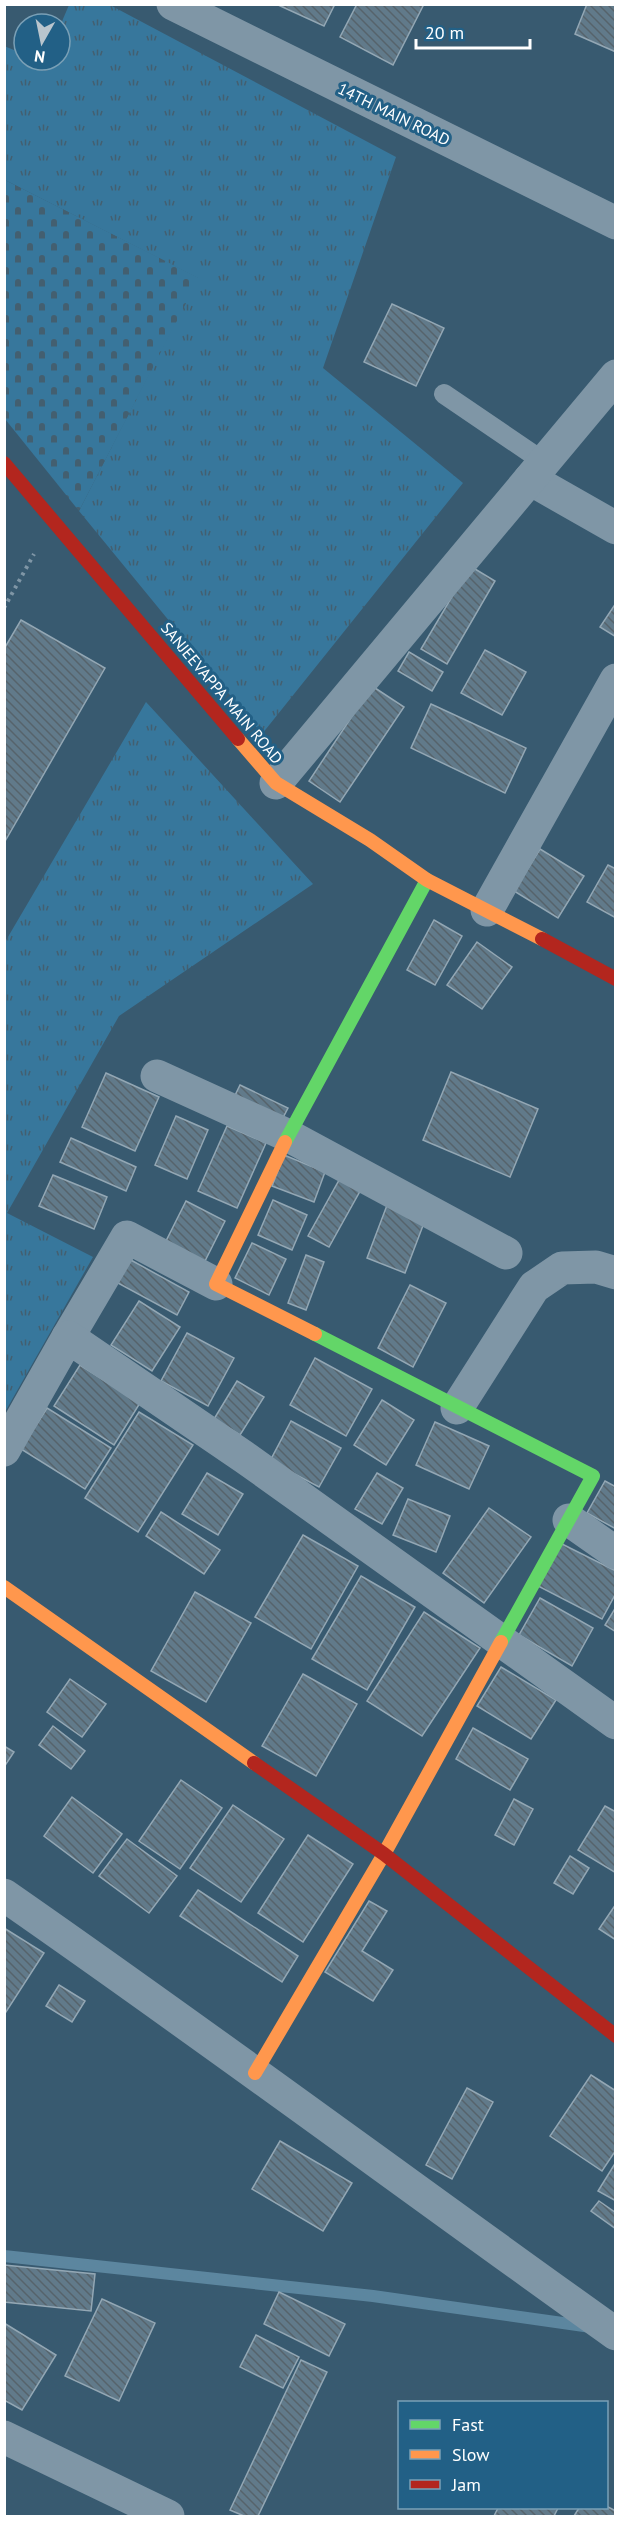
<svg xmlns="http://www.w3.org/2000/svg" width="620" height="2521" font-family="'PT Sans',sans-serif">
<defs>
<pattern id="grass-tufts" width="24" height="20" patternUnits="userSpaceOnUse" patternTransform="scale(1.5)"><rect width="24" height="20" fill="#37779c"/><path d="M3 7l-1-3M5 7V3M7 7l1-3M15 17l-1-3M17 17v-4M19 17l1-3" fill="none" stroke="#435f70"/></pattern>
<pattern id="cemetery-stones" width="16" height="16" patternUnits="userSpaceOnUse" patternTransform="scale(1.5)"><rect width="16" height="16" fill="#37779c"/><path d="M2 7V4a2 2 0 0 1 4 0v3zM10 15v-3a2 2 0 0 1 4 0v3z" fill="#435f70"/></pattern>
<pattern id="building-back-hatch" width="6" height="6" patternUnits="userSpaceOnUse" patternTransform="scale(1.5)"><rect width="6" height="6" fill="#617a8a"/><path d="M-1 5l2 2M0 0l6 6M5-1l2 2" fill="none" stroke="#56636b"/></pattern>
</defs>
<rect width="100%" height="100%" fill="#385a70"/>
<g fill="url(#grass-tufts)">
<path d="M69,5H110L396,157L323,368L463,483L262,734L79,511L198,278L5,180L4,46L24,54V60L45,63L46,60H60V26Z"/>
<path d="M146,702L313,884L119,1016L7,1213L93,1257L5,1412V942Z"/>
</g>
<path fill="url(#cemetery-stones)" d="M5,180L199,278L79,511L5,419Z"/>
<g fill="none" stroke-linecap="round" stroke-linejoin="round">
<path stroke="#5c869f" stroke-width="12" d="M4,2256L373,2296L591,2327"/>
</g>
<g fill="url(#building-back-hatch)" stroke="#93a7b4" stroke-width="1.5">
<path d="M276,4H335L324,26Z"/>
<path d="M357,4H424L393,65L340,37Z"/>
<path d="M587,4H616V52L575,34Z"/>
<path d="M392,304L444,328L416,386L364,362Z"/>
<path d="M470,566L495,581L447,664L421,649Z"/>
<path d="M616,603V637L600,627Z"/>
<path d="M21,620L105,668L4,843V649Z"/>
<path d="M485,650L526,672L502,715L461,693Z"/>
<path d="M409,652L443,672L432,691L398,671Z"/>
<path d="M372,686L404,707L340,802L309,781Z"/>
<path d="M431,704L526,748L505,793L411,748Z"/>
<path d="M540,849L584,876L558,918L514,891Z"/>
<path d="M608,865L616,869V918L587,902Z"/>
<path d="M434,920L462,936L435,985L407,970Z"/>
<path d="M477,942L512,967L482,1009L447,985Z"/>
<path d="M451,1072L538,1109L510,1177L423,1140Z"/>
<path d="M106,1073L159,1097L135,1151L82,1127Z"/>
<path d="M240,1085L288,1108L277,1129L230,1106Z"/>
<path d="M176,1116L208,1130L187,1179L155,1165Z"/>
<path d="M227,1126L266,1143L237,1208L198,1191Z"/>
<path d="M71,1138L136,1167L126,1191L60,1162Z"/>
<path d="M284,1155L325,1172L314,1202L272,1186Z"/>
<path d="M343,1173L364,1184L329,1247L308,1236Z"/>
<path d="M53,1175L107,1197L94,1229L39,1206Z"/>
<path d="M273,1200L307,1215L292,1250L258,1235Z"/>
<path d="M389,1200L427,1215L405,1273L367,1258Z"/>
<path d="M186,1201L225,1221L200,1271L161,1251Z"/>
<path d="M252,1243L286,1259L269,1295L235,1278Z"/>
<path d="M306,1255L324,1262L306,1310L288,1303Z"/>
<path d="M129,1259L189,1292L177,1315L116,1282Z"/>
<path d="M410,1285L446,1303L413,1367L378,1348Z"/>
<path d="M139,1301L180,1327L152,1371L111,1345Z"/>
<path d="M187,1333L234,1358L208,1406L161,1381Z"/>
<path d="M315,1358L372,1389L346,1436L290,1405Z"/>
<path d="M80,1365L140,1403L114,1445L54,1406Z"/>
<path d="M237,1381L264,1397L240,1435L214,1419Z"/>
<path d="M382,1400L414,1420L386,1465L354,1445Z"/>
<path d="M47,1408L111,1448L85,1489L21,1449Z"/>
<path d="M139,1412L193,1445L138,1532L85,1498Z"/>
<path d="M291,1421L341,1448L319,1487L270,1461Z"/>
<path d="M435,1422L489,1446L469,1489L416,1465Z"/>
<path d="M207,1473L243,1494L218,1535L182,1514Z"/>
<path d="M377,1473L403,1488L382,1524L355,1509Z"/>
<path d="M605,1481L616,1487V1529L587,1513Z"/>
<path d="M408,1499L450,1516L436,1552L393,1535Z"/>
<path d="M489,1508L531,1537L484,1603L443,1573Z"/>
<path d="M161,1512L220,1550L204,1574L146,1536Z"/>
<path d="M303,1535L358,1566L311,1649L255,1617Z"/>
<path d="M558,1542L616,1571V1593L602,1619L536,1585Z"/>
<path d="M361,1576L415,1607L367,1690L312,1659Z"/>
<path d="M195,1592L251,1623L206,1702L151,1671Z"/>
<path d="M540,1598L593,1628L572,1666L519,1635Z"/>
<path d="M616,1607V1632L605,1625Z"/>
<path d="M424,1612L480,1648L422,1736L367,1701Z"/>
<path d="M501,1667L556,1700L531,1739L477,1706Z"/>
<path d="M303,1674L357,1704L316,1776L262,1746Z"/>
<path d="M70,1679L106,1704L82,1737L47,1712Z"/>
<path d="M53,1726L85,1751L71,1769L39,1745Z"/>
<path d="M473,1728L528,1759L510,1790L456,1759Z"/>
<path d="M4,1746L14,1752L4,1767Z"/>
<path d="M181,1780L222,1808L180,1869L139,1841Z"/>
<path d="M72,1797L122,1834L93,1873L44,1836Z"/>
<path d="M514,1799L533,1809L514,1845L495,1835Z"/>
<path d="M233,1805L284,1839L241,1902L190,1868Z"/>
<path d="M605,1806L616,1812V1873L578,1850Z"/>
<path d="M308,1835L353,1864L303,1942L258,1913Z"/>
<path d="M127,1839L177,1876L149,1913L99,1876Z"/>
<path d="M570,1856L589,1868L573,1894L554,1883Z"/>
<path d="M198,1890L298,1956L282,1982L180,1916Z"/>
<path d="M369,1901L387,1911L362,1951L393,1970L373,2001L325,1972Z"/>
<path d="M616,1904V1940L599,1929Z"/>
<path d="M4,1928L44,1953L4,2015Z"/>
<path d="M59,1985L85,2001L72,2022L46,2006Z"/>
<path d="M591,2075L616,2091V2150L602,2171L550,2136Z"/>
<path d="M467,2088L493,2102L452,2179L426,2165Z"/>
<path d="M280,2141L352,2183L323,2231L252,2189Z"/>
<path d="M616,2162V2201L598,2191Z"/>
<path d="M599,2201L616,2213V2229L591,2211Z"/>
<path d="M4,2265L95,2274L91,2311L4,2302Z"/>
<path d="M279,2292L345,2324L329,2356L264,2324Z"/>
<path d="M102,2299L155,2323L119,2401L65,2376Z"/>
<path d="M4,2323L56,2355L22,2410L4,2400Z"/>
<path d="M256,2335L299,2357L283,2388L240,2367Z"/>
<path d="M301,2360L327,2372L258,2516H244L230,2510Z"/>
<path d="M606,2506L616,2511V2516H574L579,2508Z"/>
<path d="M498,2508H558L554,2516H494Z"/>
</g>
<g fill="none" stroke-linecap="round" stroke-linejoin="round">
<path stroke="#7f96a6" stroke-width="4" stroke-dasharray="3 4.5" stroke-linecap="butt" d="M4,608L34,554"/>
<path stroke="#7f96a6" stroke-width="20" d="M444,394L544,462"/>
<g stroke="#7f96a6" stroke-width="33">
<path d="M173,4L616,223"/>
<path d="M530,479L616,528"/>
<path d="M276,783L616,376"/>
<path d="M487,910L616,680"/>
<path d="M157,1076L289,1136L506,1253"/>
<path d="M68,1337L127,1237L216,1284"/>
<path d="M457,1408L534,1287L562,1268L596,1267L616,1273"/>
<path d="M4,1450L68,1337L244,1457L616,1723"/>
<path d="M569,1520L616,1553"/>
<path d="M4,1895C210,2038 411,2188 616,2334"/>
<path d="M4,2437L168,2516"/>
</g>
<g stroke="#63d668" stroke-width="14">
<path d="M285,1142L427,880"/>
<path d="M315,1334L593,1476L501,1642"/>
</g>
<g stroke="#ff974d" stroke-width="14">
<path d="M238,739L276,783L370,840L427,880L542,939"/>
<path d="M285,1142L216,1284L315,1334"/>
<path d="M4,1587L254,1763"/>
<path d="M255,2073L384,1854L501,1642"/>
</g>
<g stroke="#b3261e" stroke-width="14">
<path d="M4,463L238,739"/>
<path d="M542,939L616,979"/>
<path d="M254,1763L384,1854L616,2036"/>
</g>
</g>
<g text-anchor="middle" dominant-baseline="central" stroke-width="6" stroke-linejoin="round" paint-order="stroke">
<g font-size="16" fill="#fff" stroke="#226086">
<text transform="translate(394 114) rotate(26)">14TH MAIN ROAD</text>
<text transform="translate(222 693) rotate(50)">SANJEEVAPPA MAIN ROAD</text>
</g>
</g>
<rect width="620" height="2521" fill="none" stroke="#ffffff" stroke-width="12"/>
<rect x="398" y="2401" width="210" height="108" fill="#226086" stroke="#7aa0b6" stroke-width="1.5"/>
<rect x="410" y="2420" width="30" height="9" fill="#63d668" stroke="#7aa0b6" stroke-width="1.5"/>
<text x="452" y="2431" font-size="18" fill="#ffffff">Fast</text>
<rect x="410" y="2450" width="30" height="9" fill="#ff974d" stroke="#7aa0b6" stroke-width="1.5"/>
<text x="452" y="2461" font-size="18" fill="#ffffff">Slow</text>
<rect x="410" y="2480" width="30" height="9" fill="#b3261e" stroke="#7aa0b6" stroke-width="1.5"/>
<text x="452" y="2491" font-size="18" fill="#ffffff">Jam</text>
<g transform="translate(42 42) rotate(189)"><circle r="28" fill="#226086" stroke="#7aa0b6" stroke-width="1.5"/>
<path d="M0-4.5L10 22L0 15L-10 22Z" fill="#b9c5cd"/>
<text y="-9" font-size="16" font-weight="bold" text-anchor="middle" fill="#ffffff">N</text>
</g>
<path d="M416 39v9h114v-9" fill="none" stroke="#ffffff" stroke-width="3"/>
<text x="425" y="39" font-size="18" fill="#ffffff" stroke="#226086" stroke-width="4.5" paint-order="stroke">20 m</text>
</svg>
